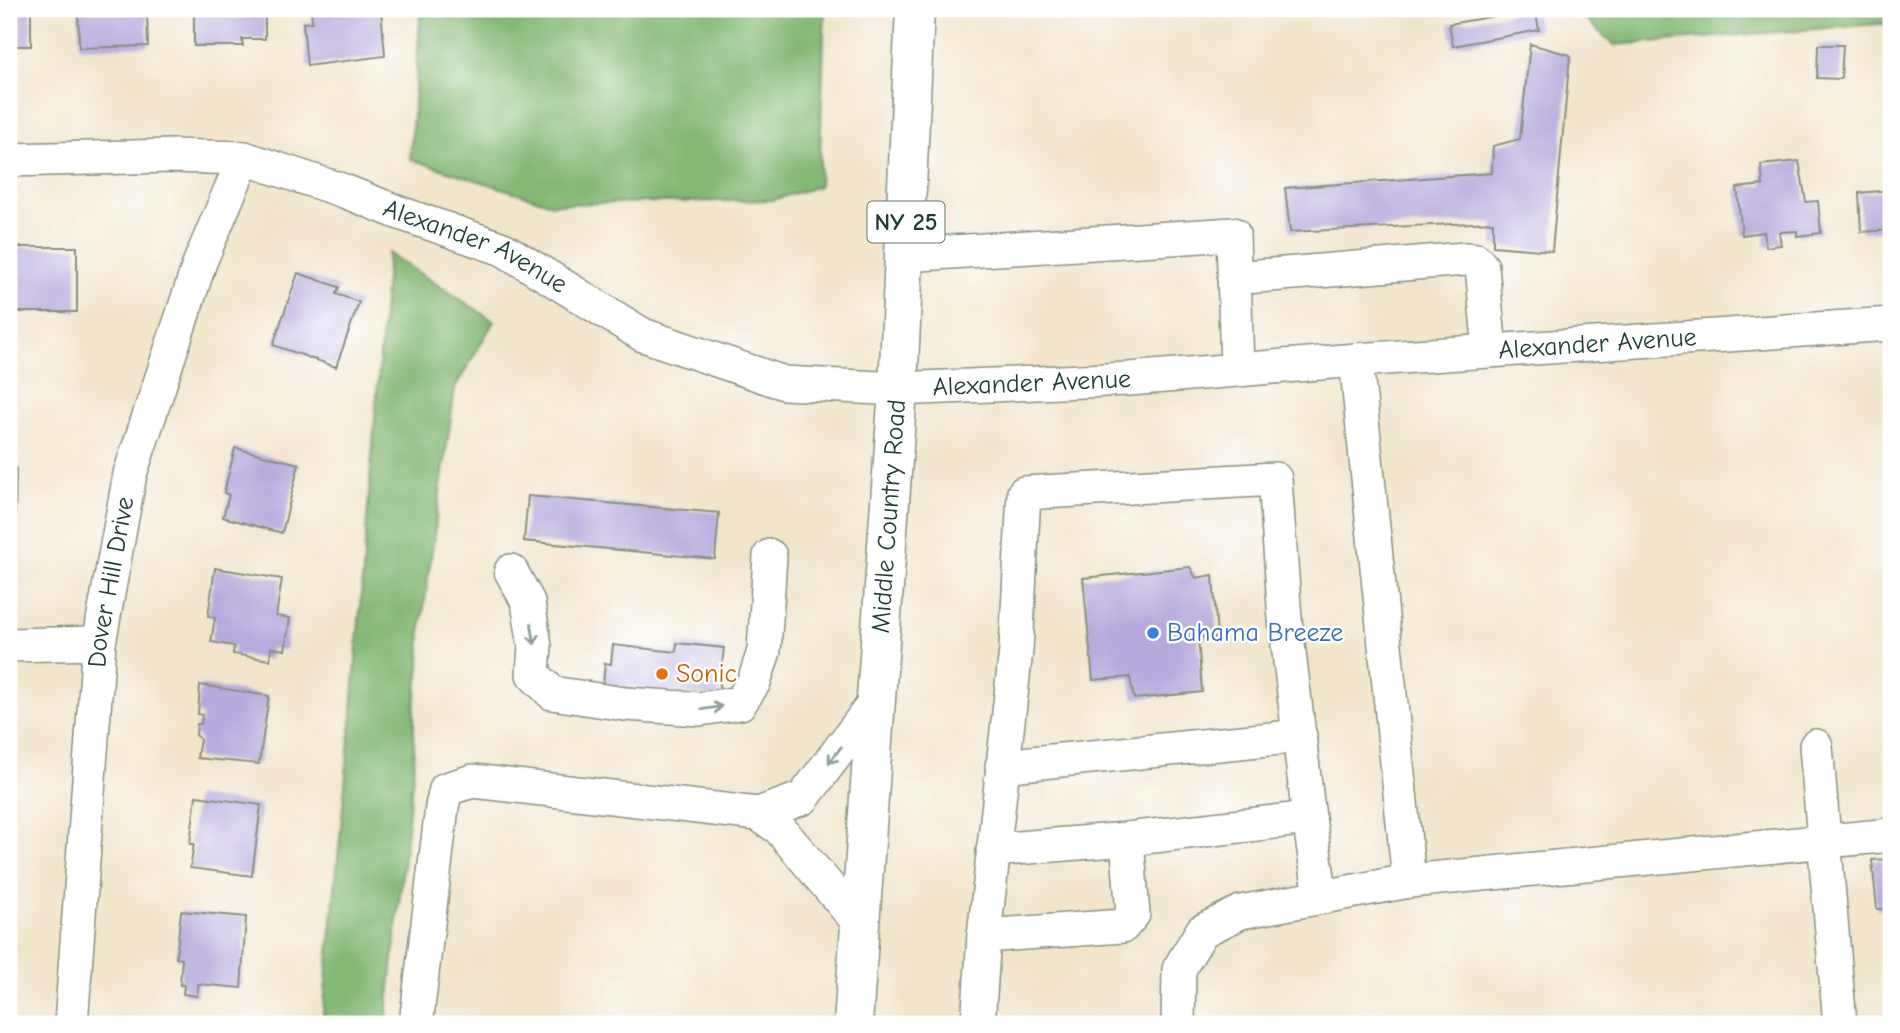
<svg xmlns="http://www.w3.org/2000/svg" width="1900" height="1033" font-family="'Comic Neue',sans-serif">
<rect width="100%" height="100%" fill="#fff"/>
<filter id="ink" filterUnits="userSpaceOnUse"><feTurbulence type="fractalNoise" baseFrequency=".0143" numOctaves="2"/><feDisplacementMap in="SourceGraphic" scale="14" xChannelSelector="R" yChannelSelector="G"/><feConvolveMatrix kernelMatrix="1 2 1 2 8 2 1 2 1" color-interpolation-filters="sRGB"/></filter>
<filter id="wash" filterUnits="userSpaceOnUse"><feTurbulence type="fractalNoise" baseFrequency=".00686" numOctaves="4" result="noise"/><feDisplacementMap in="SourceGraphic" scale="28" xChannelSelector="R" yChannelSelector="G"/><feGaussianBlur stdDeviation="1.57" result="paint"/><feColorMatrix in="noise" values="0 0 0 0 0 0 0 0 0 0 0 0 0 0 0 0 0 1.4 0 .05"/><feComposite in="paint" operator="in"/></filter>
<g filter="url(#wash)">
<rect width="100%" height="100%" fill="#f2e5cc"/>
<g fill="#84b874" stroke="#527a54" stroke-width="2">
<path d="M421,9H825L819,186L773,200L552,204L410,159Z"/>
<path d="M1575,9H1891V23L1614,45Z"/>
<path d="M388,253L494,321L455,388L421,627L420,666L414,711V764L386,1024H322L351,723Z"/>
</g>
<g id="blocks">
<g fill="#b7aadd">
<rect x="9" y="9" width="22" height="37"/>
<path d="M78,9H147L148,46L79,48Z"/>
<path d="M194,9H265V39H242L243,46H194Z"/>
<path d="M311,9H381L385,56L307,66L303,23L312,22Z"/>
<path d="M1535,9L1539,30L1453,46L1449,24Z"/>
<path d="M1530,44L1570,55L1552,251L1493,246V222L1290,232L1285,188L1492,173L1493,146L1520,139Z"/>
<path d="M1818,45H1843L1841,79L1817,78Z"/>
<path d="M1799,161L1806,202L1818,201L1821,233L1797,236V231L1779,232L1781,245L1766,247L1764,232L1742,235L1737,188L1763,185L1761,165Z"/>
<path d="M1891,190V230L1861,232L1859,193Z"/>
<rect x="9" y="247" width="68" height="65"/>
<path d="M298,273L339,287L336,294L359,302L336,367L273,345Z"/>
<path d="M235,448L299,464L282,533L223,517L229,495L224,493Z"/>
<path d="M9,468H16L15,530H9Z"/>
<path d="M528,496L719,513L715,559L524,541Z"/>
<path d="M1190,567L1196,578L1213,575L1217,638L1198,637L1202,692L1134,699L1130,677L1093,680L1083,578Z"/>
<path d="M215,568L282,579L276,616L290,618L285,650L271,648L270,660L233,654L234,646L211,642L215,618L208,616Z"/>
<path d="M677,643L724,648L718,698L603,684L605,663L611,664L613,645L676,652Z"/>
<path d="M200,685L269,696L259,764L197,758L200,739L196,735L197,724H201L202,715L198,714Z"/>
<path d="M196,796L261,805L252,876L190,868L194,844H190Z"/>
<path d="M1891,859V959H1890L1884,909H1877L1872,860Z"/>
<path d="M181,911L246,917L241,988L198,984L197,996L183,994L184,985H180L182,959L176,958Z"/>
</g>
</g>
</g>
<g filter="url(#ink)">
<use href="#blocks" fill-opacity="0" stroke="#889180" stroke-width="2"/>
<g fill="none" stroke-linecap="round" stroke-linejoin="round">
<defs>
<g id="minor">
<path id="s1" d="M9,160L172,156L244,158L344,191L397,212L503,249L643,335L784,383L898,389L1129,379L1356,360L1891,324"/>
<path d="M904,255L1233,234L1237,370"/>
<path d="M1234,278L1465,259L1476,260L1482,267L1490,351"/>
<path d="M1356,360L1409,881"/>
<path d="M511,571L528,602L535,646L533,674L552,693L625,704L700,709L740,703L754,682L764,651L770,556"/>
<path d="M9,645L99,643"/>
<path d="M1816,746L1840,1024"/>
<path d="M1002,766L1300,736"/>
<path d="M1309,818L1321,897"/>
<path d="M860,924L779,828L758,814L803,798L876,701"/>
<path d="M984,936L1123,926L1133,914L1127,839"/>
<path id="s2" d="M71,1024L99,643L130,474L200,262L244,158"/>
<path d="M416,1024L442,807L446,789L473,781L758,814"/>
<path d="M978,1024L984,936L1016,650L1024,493L1275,479L1285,619L1309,818L1127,839L993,850"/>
<path d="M1178,1024L1179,969L1202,931L1241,912L1409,881L1891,835"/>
</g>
<g id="major">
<path id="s3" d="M853,1024L898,389L915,9"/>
</g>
</defs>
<use href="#minor" stroke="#889180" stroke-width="36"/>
<use href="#major" stroke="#889180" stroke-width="41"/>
<use href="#minor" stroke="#fff" stroke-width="33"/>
<use href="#major" stroke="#fff" stroke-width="38"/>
</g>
<defs><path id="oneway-shaft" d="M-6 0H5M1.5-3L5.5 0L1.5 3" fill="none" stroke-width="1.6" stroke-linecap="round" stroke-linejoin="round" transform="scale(1.75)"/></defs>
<g stroke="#8f9e9a">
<use href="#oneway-shaft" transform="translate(533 634) rotate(81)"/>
<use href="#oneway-shaft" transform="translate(712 708) rotate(-9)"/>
<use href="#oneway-shaft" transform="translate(835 755) rotate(127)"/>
</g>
</g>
<circle fill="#3f7fe0" stroke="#fff" stroke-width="2.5" cx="1153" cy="633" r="7"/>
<circle fill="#e8710a" stroke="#fff" stroke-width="2.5" cx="662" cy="674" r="7"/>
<g text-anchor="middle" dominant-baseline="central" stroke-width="5" stroke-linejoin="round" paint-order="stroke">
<rect fill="#fff" stroke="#627771" stroke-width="2" x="867.5" y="201.5" width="77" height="41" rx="5"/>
<g font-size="24" font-weight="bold" fill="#1f3d34">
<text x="906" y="222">NY 25</text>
</g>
<g font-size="26" fill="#1f3d34" stroke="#fff">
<text stroke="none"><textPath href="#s1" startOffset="483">Alexander Avenue</textPath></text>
<text stroke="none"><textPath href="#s1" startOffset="1638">Alexander Avenue</textPath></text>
<text stroke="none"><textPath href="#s1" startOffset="1071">Alexander Avenue</textPath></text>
<text stroke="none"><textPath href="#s3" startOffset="509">Middle Country Road</textPath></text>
<text stroke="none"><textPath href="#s2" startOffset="444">Dover Hill Drive</textPath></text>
</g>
<g font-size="26" fill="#366cbe" stroke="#fff" text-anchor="start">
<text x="1167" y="633">Bahama Breeze</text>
</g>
<g font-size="26" fill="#c56008" stroke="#fff" text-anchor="start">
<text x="676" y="674">Sonic</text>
</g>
</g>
<rect width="1900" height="1033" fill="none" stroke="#fff" stroke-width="35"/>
</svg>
